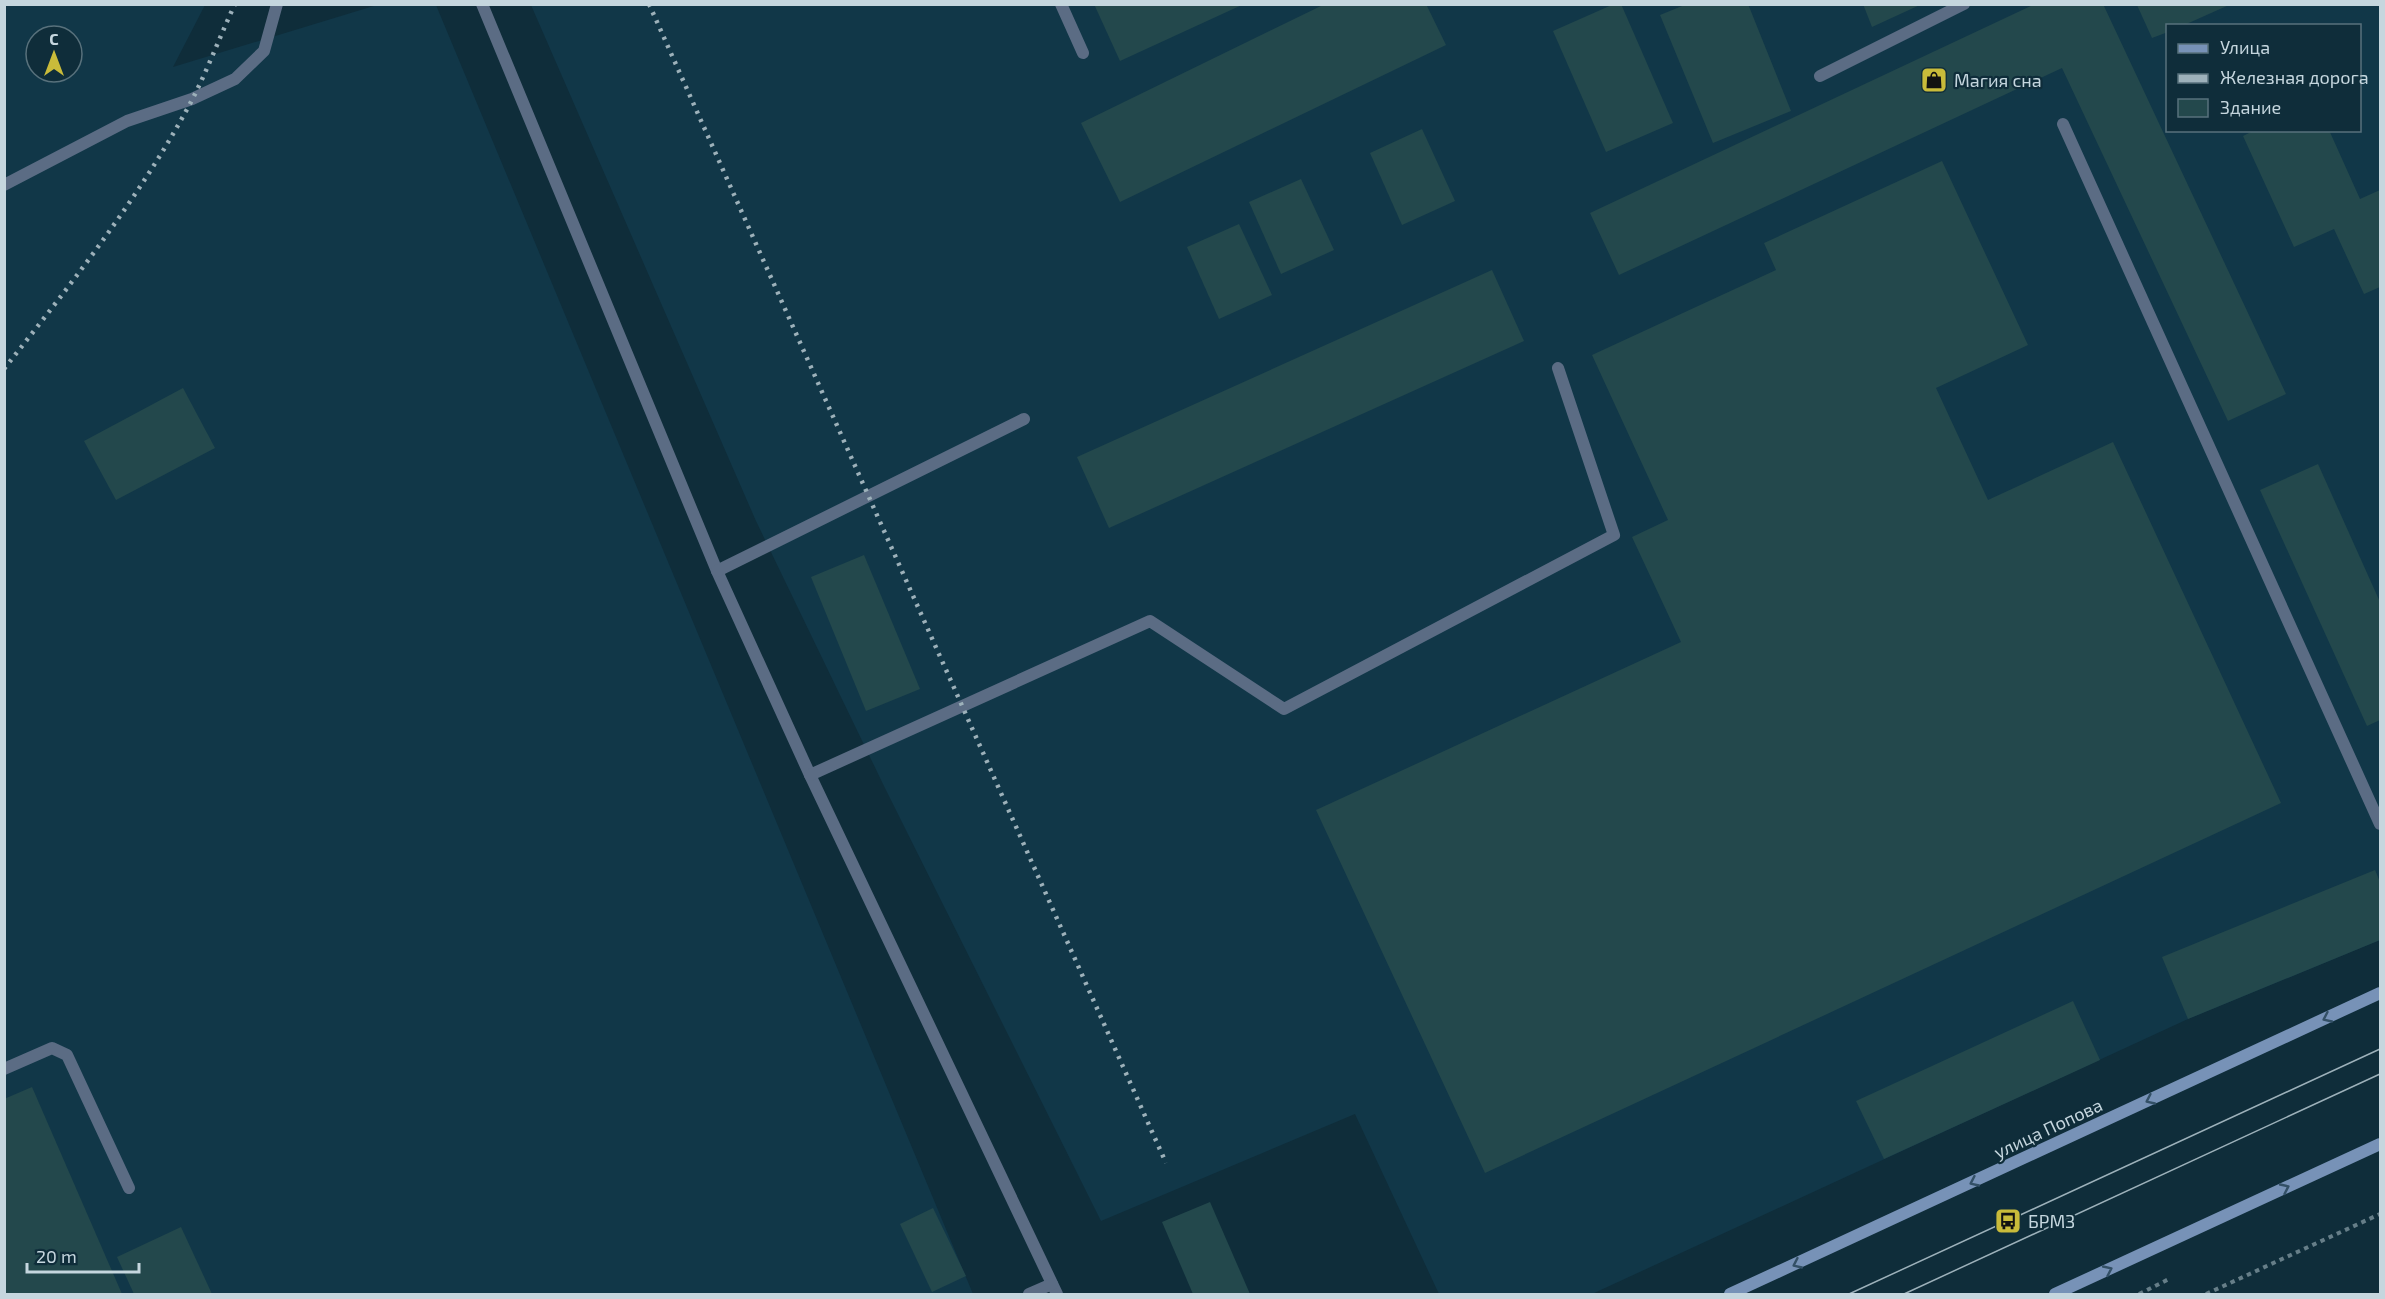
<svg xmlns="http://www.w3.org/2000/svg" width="2385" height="1299" font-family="'Exo 2',sans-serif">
<rect width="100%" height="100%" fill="#0f2d3a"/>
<g fill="#113748" fill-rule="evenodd">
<path d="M5,5H205L173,67L377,5H436L973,1294H5ZM36,36H72V72H36Z"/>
<path d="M531,5H2380V940L2188,1019L1592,1294H1439L1355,1114L1101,1221L883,784L756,521ZM2168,26H2360V130H2168Z"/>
</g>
<g fill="#23484c">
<path d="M1094,4H1244L1120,61Z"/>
<path d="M1325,4H1426L1446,45L1120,202L1081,123Z"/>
<path d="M1614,4H1621L1673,123L1606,152L1553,31Z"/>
<path d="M1687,4H1748L1791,111L1713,143L1660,15Z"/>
<path d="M1863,4H1922L1872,27Z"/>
<path d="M2035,4H2103L2286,394L2228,421L2062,68L1619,275L1590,213Z"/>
<path d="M2137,5H2229L2182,26H2168V32L2152,38Z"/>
<path d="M1422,129L1455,201L1402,225L1370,153Z"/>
<path d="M2255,130H2329L2360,199L2380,190V287L2364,294L2334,229L2294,247L2243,136Z"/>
<path d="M1942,161L2028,345L1936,388L1988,500L2113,442L2281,803L1485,1173L1316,810L1681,642L1632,537L1668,520L1592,355L1776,270L1764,243Z"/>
<path d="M1301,179L1334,250L1281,274L1249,202Z"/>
<path d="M1239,224L1272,295L1219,319L1187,247Z"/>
<path d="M1492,270L1524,341L1109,528L1077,457Z"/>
<path d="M183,388L215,448L116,500L84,441Z"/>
<path d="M2318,464L2380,602V720L2367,726L2260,490Z"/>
<path d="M864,555L920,689L866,711L811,577Z"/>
<path d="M2375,870L2380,882V940L2188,1019L2162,957Z"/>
<path d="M2073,1001L2100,1060L1884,1159L1856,1101Z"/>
<path d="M32,1087L122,1294H4V1099Z"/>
<path d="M1210,1202L1250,1294H1193L1162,1222Z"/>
<path d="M933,1208L966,1276L932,1292L900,1224Z"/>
<path d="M181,1227L212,1294H134L117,1257Z"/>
</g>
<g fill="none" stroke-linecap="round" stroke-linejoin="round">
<g stroke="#667e88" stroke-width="4" stroke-dasharray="4.5 4.5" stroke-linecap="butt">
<path d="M2139,1294L2171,1278"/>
<path d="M2206,1294L2380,1214"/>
</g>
<g stroke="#5b6c84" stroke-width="12">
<path d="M482,4L717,571L810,775L1057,1294"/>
<path d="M1061,4L1083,53"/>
<path d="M1820,76L1964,4"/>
<path d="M2063,124L2380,824"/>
<path d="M4,185L127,121L192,99L235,79L264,51L277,4"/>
<path d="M717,571L1024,419"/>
<path d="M810,775L1150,621L1284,709L1614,535L1558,368"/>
<path d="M4,1069L52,1048L67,1055L129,1188"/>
<path d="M1029,1294L1052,1284"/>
</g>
<g stroke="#7792b7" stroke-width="12">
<path d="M1730,1294L2380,993"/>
<path d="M2055,1294L2380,1144"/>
</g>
<g stroke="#9db1ba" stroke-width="1.5">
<path d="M1849,1294L2380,1049"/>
<path d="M1904,1294L2380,1074"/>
</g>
<g stroke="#9db1ba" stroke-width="4.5" stroke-dasharray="3 6" stroke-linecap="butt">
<path d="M649,4L1166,1163"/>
<path d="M4,369C71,284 141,196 192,100C208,69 220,36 235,4"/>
</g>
</g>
<defs><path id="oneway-chevron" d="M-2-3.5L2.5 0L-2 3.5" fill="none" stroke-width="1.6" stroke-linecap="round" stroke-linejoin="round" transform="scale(1.5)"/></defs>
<g stroke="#335066">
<use href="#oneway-chevron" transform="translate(2327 1018) rotate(155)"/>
<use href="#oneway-chevron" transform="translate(2150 1100) rotate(155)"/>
<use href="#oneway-chevron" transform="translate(1974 1182) rotate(155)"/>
<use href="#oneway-chevron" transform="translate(2285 1188) rotate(-25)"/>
<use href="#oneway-chevron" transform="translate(1797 1264) rotate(155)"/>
<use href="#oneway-chevron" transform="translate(2108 1270) rotate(-25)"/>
</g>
<defs>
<symbol id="shop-square" viewBox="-11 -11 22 22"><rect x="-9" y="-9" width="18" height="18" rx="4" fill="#c9bb3a" stroke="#0f2d3a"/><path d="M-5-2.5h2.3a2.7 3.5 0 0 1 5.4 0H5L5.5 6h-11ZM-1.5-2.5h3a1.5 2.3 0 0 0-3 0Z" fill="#111"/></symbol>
<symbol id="bus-square" viewBox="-11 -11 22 22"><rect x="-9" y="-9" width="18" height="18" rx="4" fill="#c9bb3a" stroke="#0f2d3a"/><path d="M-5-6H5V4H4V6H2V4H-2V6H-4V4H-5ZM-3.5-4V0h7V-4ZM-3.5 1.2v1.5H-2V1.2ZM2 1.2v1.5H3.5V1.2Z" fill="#111"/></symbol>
</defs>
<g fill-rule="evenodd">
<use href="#shop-square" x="1919" y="65" width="30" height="30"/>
<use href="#bus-square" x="1993" y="1206" width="30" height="30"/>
</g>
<g text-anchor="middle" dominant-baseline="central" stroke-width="4.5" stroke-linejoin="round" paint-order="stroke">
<g font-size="18" fill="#c5d6de" stroke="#0f2d3a" text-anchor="start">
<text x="1954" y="80">Магия сна</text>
<text x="2028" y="1221">БРМЗ</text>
</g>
<g font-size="18" fill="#c5d6de" stroke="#0f2d3a">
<text transform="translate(2048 1128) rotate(-25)">улица Попова</text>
</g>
</g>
<rect width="2385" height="1299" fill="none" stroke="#c5d6de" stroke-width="12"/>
<rect x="2166" y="24" width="195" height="108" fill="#0f2d3a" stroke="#58717c" stroke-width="1.5"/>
<rect x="2178" y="44" width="30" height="9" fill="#7792b7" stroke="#58717c" stroke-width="1.5"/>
<text x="2220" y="54" font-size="18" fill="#c5d6de">Улица</text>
<rect x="2178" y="74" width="30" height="9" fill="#9db1ba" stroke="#58717c" stroke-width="1.5"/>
<text x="2220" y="84" font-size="18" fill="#c5d6de">Железная дорога</text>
<rect x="2178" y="99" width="30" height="18" fill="#23484c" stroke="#58717c" stroke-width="1.5"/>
<text x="2220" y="114" font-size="18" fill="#c5d6de">Здание</text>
<g transform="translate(54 54)"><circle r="28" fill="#0f2d3a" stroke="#58717c" stroke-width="1.5"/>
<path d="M0-4.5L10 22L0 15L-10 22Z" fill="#c9bb3a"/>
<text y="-9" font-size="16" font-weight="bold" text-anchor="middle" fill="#c5d6de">С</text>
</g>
<path d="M27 1263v9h112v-9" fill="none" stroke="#c5d6de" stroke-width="3"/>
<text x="36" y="1263" font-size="18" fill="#c5d6de" stroke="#0f2d3a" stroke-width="4.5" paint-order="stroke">20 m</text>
</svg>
